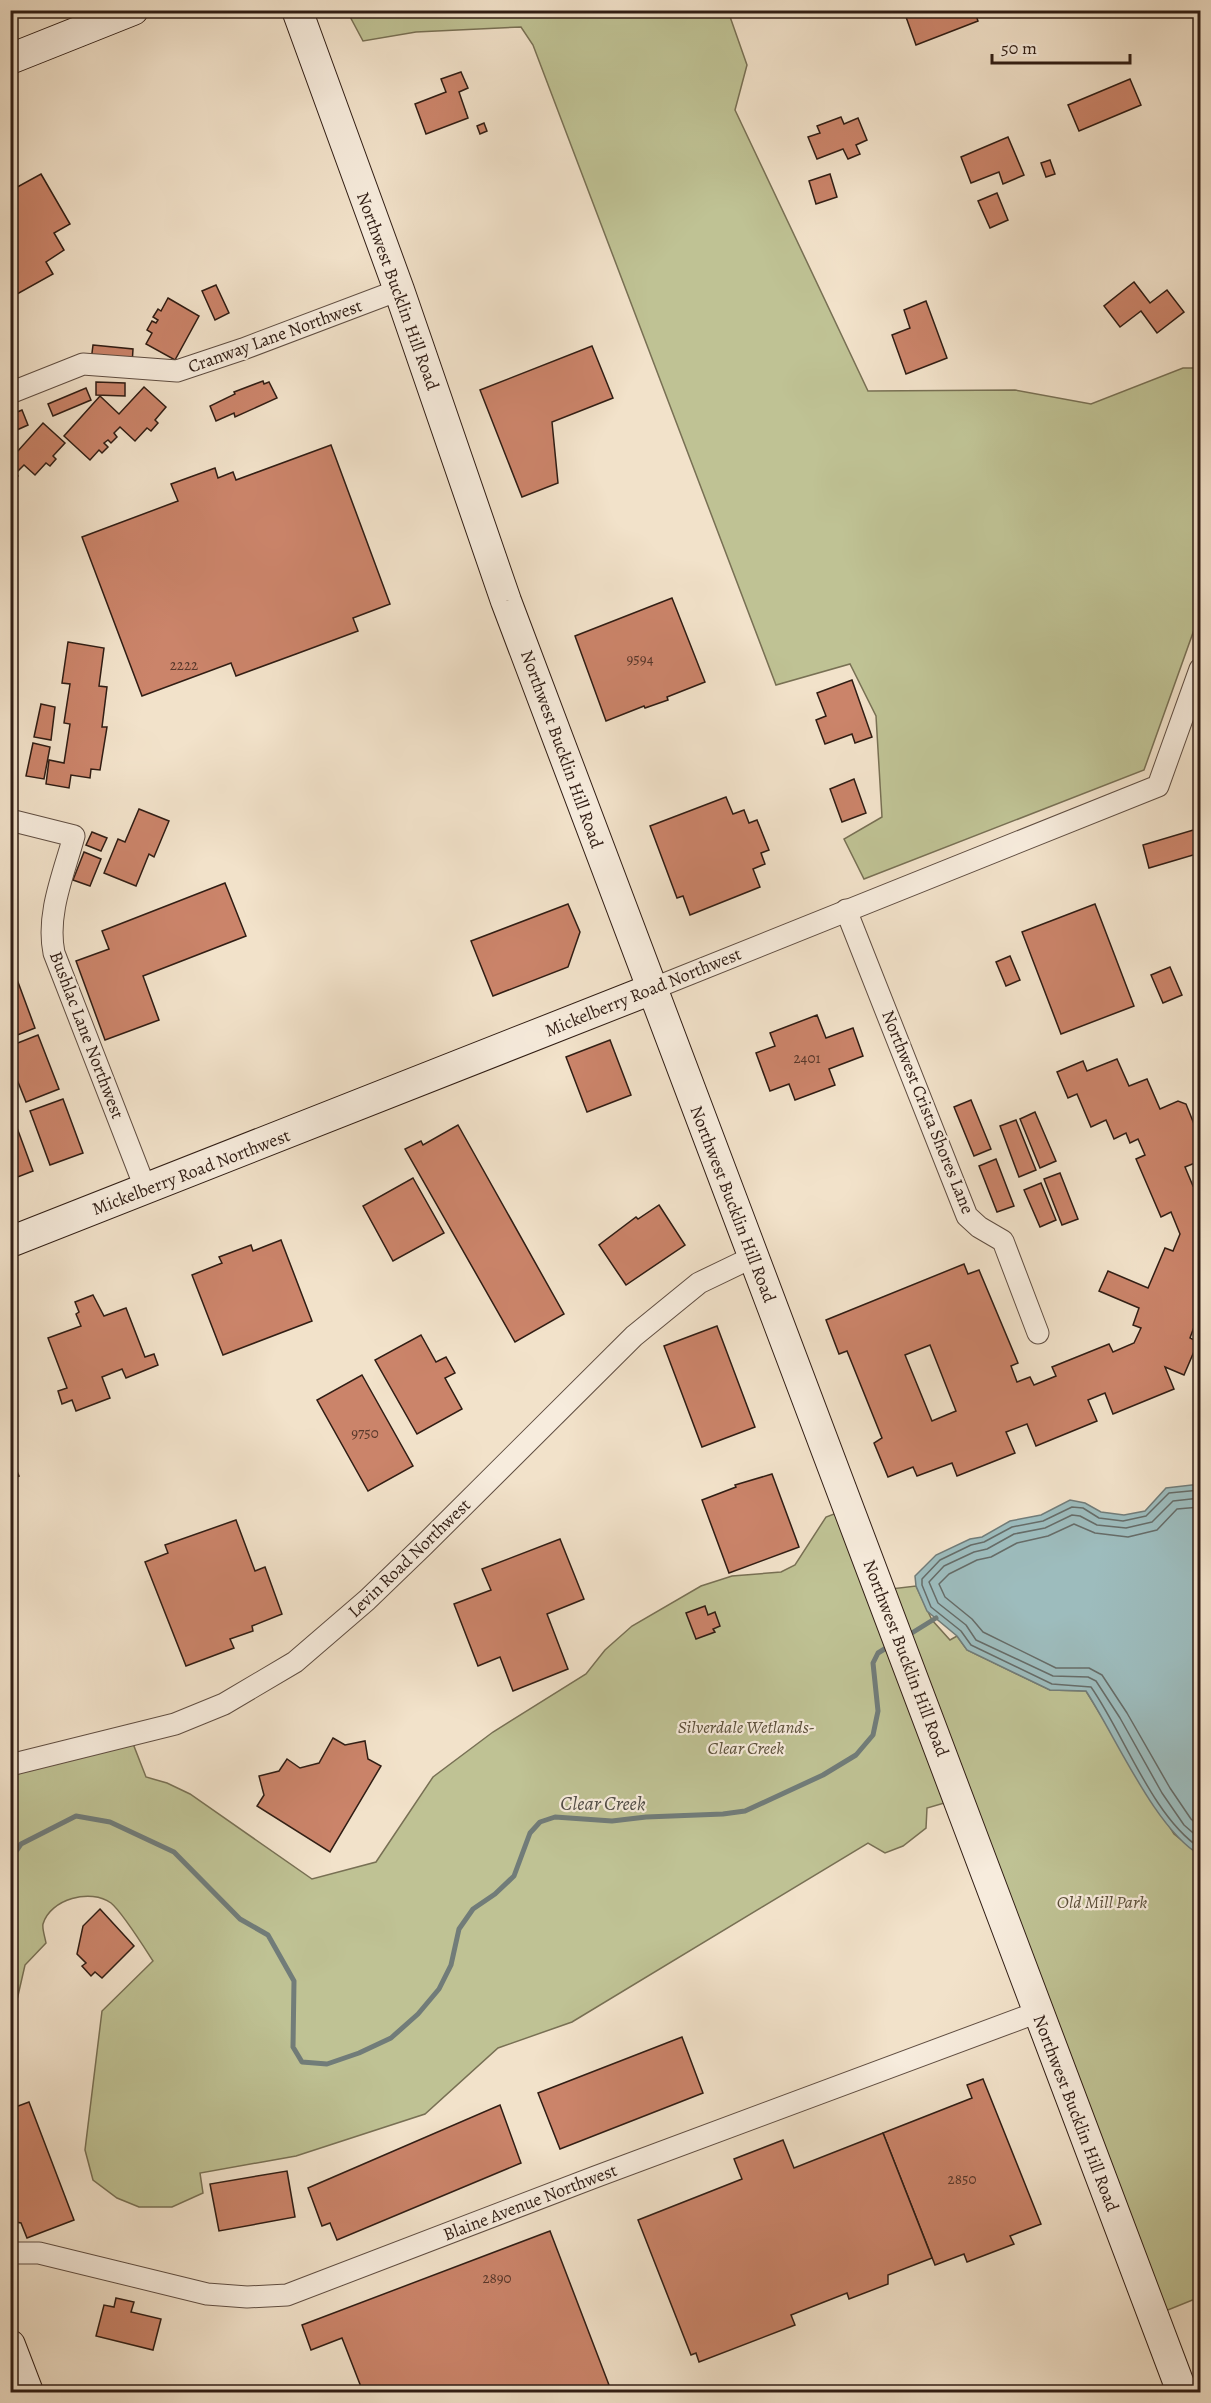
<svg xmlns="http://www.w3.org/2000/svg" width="1211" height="2403" font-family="Alegreya,serif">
<rect width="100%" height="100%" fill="#f2e2ca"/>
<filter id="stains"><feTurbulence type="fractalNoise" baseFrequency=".00333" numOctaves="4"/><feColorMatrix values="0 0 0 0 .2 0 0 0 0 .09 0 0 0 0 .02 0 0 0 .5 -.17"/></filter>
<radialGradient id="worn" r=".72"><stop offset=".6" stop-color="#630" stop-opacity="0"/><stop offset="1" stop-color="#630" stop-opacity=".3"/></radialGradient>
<g fill="#bfc294" stroke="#787054" stroke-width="1.5">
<path d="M347,11H728L747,65L735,110L868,391L1015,390L1091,404L1183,368H1200V613L1144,770L864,879L844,839L882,817L876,716L850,664L776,685L533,45L521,27L416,32L363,41Z"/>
<path d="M850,1508L891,1589L916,1586L932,1620L950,1640L957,1636L967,1650L1050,1690L1086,1691L1174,1834L1200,1855V2297L1153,2316L958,1799L927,1808L926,1828L903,1846L885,1853L868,1843L572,2022L498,2048L425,2114L296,2156L200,2173L203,2193L172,2207H139L117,2198L93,2180L85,2150L102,2011L153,1961C144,1947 122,1912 111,1903C91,1888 50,1899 43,1924C42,1929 45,1937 46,1943L25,1965L17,2000L11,2010V1765L130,1736L146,1777L167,1783L190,1794L312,1879L376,1862L433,1777L493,1732L586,1674L605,1650L632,1626L701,1586L732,1576L781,1572L795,1565L826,1517Z"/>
</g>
<path fill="#9dbcbd" stroke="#717c79" stroke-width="1.5" d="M1200,1484V1855C1155,1829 1116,1737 1086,1691L1050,1690L967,1650L957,1636L927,1611L916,1586L915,1576L936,1555L970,1539L982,1537L1010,1521L1041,1515L1070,1500L1085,1503L1101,1512L1124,1515L1145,1511L1166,1488Z"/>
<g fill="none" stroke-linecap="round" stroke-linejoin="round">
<g stroke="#666c68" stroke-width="1.5">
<path d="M1200,1490L1169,1493L1146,1516L1123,1521L1099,1518L1083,1508L1072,1507L1043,1521L1012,1527L984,1542L971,1545L940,1560L922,1579V1585L931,1607L961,1631L971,1645L1052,1684L1091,1687C1124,1734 1152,1816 1200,1848"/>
<path d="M1200,1498L1173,1501L1152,1522L1126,1528L1097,1525L1080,1516L1072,1515L1045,1528L1014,1534L987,1549L974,1552L944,1566L929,1582L938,1603L966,1625L976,1640L1053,1676L1088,1677L1096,1681L1120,1718L1162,1793L1184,1825L1200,1839"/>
<path d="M1200,1507L1177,1509L1157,1530L1128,1537L1095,1533L1074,1524L1048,1536L1017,1543L991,1557L977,1560L949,1574L939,1584L945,1597L972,1619L983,1632L1056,1668H1089L1102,1675L1127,1713L1170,1788L1191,1819L1200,1827"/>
</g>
<g stroke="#717c79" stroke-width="5">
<path d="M907,1636L936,1618"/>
<path d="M10,1860L21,1844L76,1816L110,1822L174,1852L240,1919L268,1935L294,1981L293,2047L302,2062L327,2064L359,2053L391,2038L418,2014L439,1989L451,1965L459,1929L473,1909L495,1894L514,1876L530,1833L540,1822L555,1817L612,1821L646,1817L723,1814L745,1811L823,1775L856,1755L873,1735L878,1711L873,1663L878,1653L891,1645"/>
</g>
</g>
<g fill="#cb846a" stroke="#301d14" stroke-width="1.5" fill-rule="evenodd">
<path d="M923,10H974L978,21L916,45L906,17Z"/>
<path d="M461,72L468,88L459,92L468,118L426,134L415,104L446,92L441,79Z"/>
<path d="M1130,79L1141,105L1079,131L1068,105Z"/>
<path d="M841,117L844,124L858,118L867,140L856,145L860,154L848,159L843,149L817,159L808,137L820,133L817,126Z"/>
<path d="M484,123L487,131L480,134L477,126Z"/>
<path d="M1008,137L1024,175L1003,184L999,172L971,183L961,157Z"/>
<path d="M1050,160L1055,174L1046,177L1041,163Z"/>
<path d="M41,174L70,224L54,233L64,250L46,262L53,274L10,298V191Z"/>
<path d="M830,174L837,197L816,204L809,181Z"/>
<path d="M997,193L1008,220L990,228L978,201Z"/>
<path d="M1134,282L1150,303L1167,290L1184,312L1157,333L1141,311L1120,327L1104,306Z"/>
<path d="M216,285L229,313L215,320L202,291Z"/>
<path d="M168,298L199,316L175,360L146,344L152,333L147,330L152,321L156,323L158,320L153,317L158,309L161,311Z"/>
<path d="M926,301L947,358L906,374L892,335L910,328L904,310Z"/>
<path d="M93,345L133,349L132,365L91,361Z"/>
<path d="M592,346L613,398L552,422L558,483L522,497L480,390Z"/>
<path d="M263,381L264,384L269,382L277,398L235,417L234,413L216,421L210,406L235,394L234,392Z"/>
<path d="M96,382L125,383V396L96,395Z"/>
<path d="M144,387L166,407L155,420L158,423L151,431L147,428L135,441L120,427L114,433L117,437L111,443L108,440L104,443L108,447L102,453L99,450L90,460L64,436L100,396L119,414Z"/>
<path d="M86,388L91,400L53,416L48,404Z"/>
<path d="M22,410L28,425L10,433V415Z"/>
<path d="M43,423L65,443L53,456L56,459L50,466L46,463L35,475L24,465L16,473L18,476L13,482L10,480V446L17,452Z"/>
<path d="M331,445L390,604L353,618L358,631L296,654L236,676L231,663L142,696L82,537L178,501L171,484L215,468L218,478L233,472L236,480Z"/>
<path d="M672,598L705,682L667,697L668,700L645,708L644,706L606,721L575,636Z"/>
<path d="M68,642L104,648L99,686L107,687L102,727H107L100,770L91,769L90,778L71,775L69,788L46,784L49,760L64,763L70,724L64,723L70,684L62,683Z"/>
<path d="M852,680L872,737L855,743L852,734L825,744L816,720L826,716L817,693Z"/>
<path d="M41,704L55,707L51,740L34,737Z"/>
<path d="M33,743L50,747L44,779L26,776Z"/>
<path d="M854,779L866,813L842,822L830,789Z"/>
<path d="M726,797L733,814L744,810L749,823L757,820L769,850L761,853L765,864L753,869L760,887L690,915L683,896L677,898L650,826Z"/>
<path d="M139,809L169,821L154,857L149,854L136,886L104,873L118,839L125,842Z"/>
<path d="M1200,828V853L1149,868L1143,845Z"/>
<path d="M92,832L107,838L101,851L86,845Z"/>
<path d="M84,852L101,859L90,886L73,880Z"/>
<path d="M225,883L246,936L143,976L159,1020L105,1040L76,961L109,949L102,931Z"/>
<path d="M568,904L580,932L568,967L493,996L471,941Z"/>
<path d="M1095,904L1134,1006L1061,1034L1022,932Z"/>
<path d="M1010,956L1020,980L1006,986L996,962Z"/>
<path d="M1170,967L1182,995L1163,1003L1151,975Z"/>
<path d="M15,974L35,1028L10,1038V976Z"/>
<path d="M817,1015L826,1038L853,1028L863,1056L829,1069L835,1085L795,1100L789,1084L770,1091L756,1053L775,1046L770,1033Z"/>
<path d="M38,1035L59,1089L26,1102L10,1062V1046Z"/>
<path d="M610,1040L631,1095L587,1112L566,1057Z"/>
<path d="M1117,1059L1129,1086L1147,1079L1160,1109L1178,1101L1186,1104L1200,1139V1161L1185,1167L1193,1186L1200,1183V1330L1194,1327L1190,1338L1198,1342L1184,1375L1165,1367L1174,1389L1113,1414L1105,1393L1088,1400L1097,1421L1036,1446L1027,1424L1006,1432L1015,1453L957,1476L952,1463L917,1476L913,1467L888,1477L874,1443L882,1438L847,1351L839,1354L826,1320L964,1264L968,1274L979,1270L1018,1363L1011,1366L1017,1382L1030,1377L1034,1385L1056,1376L1052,1367L1109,1344L1113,1352L1134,1343L1141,1328L1133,1325L1139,1308L1099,1291L1108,1271L1148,1288L1165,1248L1173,1251L1180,1234L1171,1212L1161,1217L1136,1159L1145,1155L1138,1139L1130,1143L1126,1133L1114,1139L1106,1120L1091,1127L1077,1094L1068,1098L1057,1072L1083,1061L1087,1071ZM930,1345L956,1411L932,1421L905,1355Z"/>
<path d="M63,1099L83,1153L50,1165L30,1111Z"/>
<path d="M971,1100L991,1149L974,1156L954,1107Z"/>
<path d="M1035,1112L1056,1161L1040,1168L1020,1119Z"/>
<path d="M13,1117L33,1171L10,1180V1118Z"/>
<path d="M1016,1120L1036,1170L1019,1177L1000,1126Z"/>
<path d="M458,1125L564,1314L515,1342L405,1149L421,1141L423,1145Z"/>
<path d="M996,1159L1014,1206L997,1212L979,1166Z"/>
<path d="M1060,1173L1078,1219L1062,1225L1044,1179Z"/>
<path d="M413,1178L444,1233L393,1261L363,1206Z"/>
<path d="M1041,1183L1056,1220L1040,1227L1024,1190Z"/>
<path d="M659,1205L685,1245L626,1285L599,1245L636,1217L638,1219Z"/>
<path d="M281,1240L312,1321L223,1355L192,1275L222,1263L219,1257L251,1245L253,1251Z"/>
<path d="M93,1295L104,1316L126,1308L145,1357L154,1354L158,1365L126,1378L122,1369L102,1377L110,1398L76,1411L72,1400L62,1404L58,1391L67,1388L48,1338L81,1326L76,1314L79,1312L75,1302Z"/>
<path d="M717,1326L755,1427L702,1447L664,1346Z"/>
<path d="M421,1335L436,1362L446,1357L455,1373L445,1378L462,1409L417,1434L375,1360Z"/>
<path d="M362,1375L413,1466L368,1491L317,1400Z"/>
<path d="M10,1454L19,1476L10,1480Z"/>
<path d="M772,1474L799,1547L729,1573L702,1500L736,1487L735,1485Z"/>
<path d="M236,1520L255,1571L265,1567L282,1614L252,1626L253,1631L230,1639L234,1648L186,1666L145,1562L168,1553L165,1545Z"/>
<path d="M560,1539L584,1599L547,1614L568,1669L513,1691L500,1657L478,1666L454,1604L491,1590L482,1569Z"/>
<path d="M705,1606L708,1615L715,1612L720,1626L713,1629L715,1632L696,1639L686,1613Z"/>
<path d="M333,1738L345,1745L365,1741L368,1759L381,1766L330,1852L257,1806L264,1795L259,1776L279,1771L287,1759L300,1768L319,1763Z"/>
<path d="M100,1909L134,1946L102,1978L95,1972L91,1976L82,1966L86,1963L77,1954L83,1926Z"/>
<path d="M682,2037L703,2093L560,2149L538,2093Z"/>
<path d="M983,2079L1041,2224L1010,2236L1014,2244L967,2262L964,2254L935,2265L883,2133L972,2098L967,2085Z"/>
<path d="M29,2102L74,2220L27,2238L21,2223L10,2221V2109Z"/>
<path d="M500,2105L521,2163L337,2240L330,2223L322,2226L308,2188Z"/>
<path d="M883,2133L932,2258L888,2275V2284L849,2299L847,2293L791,2315L795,2325L699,2362L696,2353L691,2355L638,2220L742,2179L734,2159L783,2140L794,2168Z"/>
<path d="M287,2171L295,2217L219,2231L210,2184Z"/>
<path d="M550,2231L609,2385L588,2392H363L342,2338L311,2350L302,2325Z"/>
<path d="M116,2298L134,2302L131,2312L161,2319L153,2350L96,2336L104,2305L114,2307Z"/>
</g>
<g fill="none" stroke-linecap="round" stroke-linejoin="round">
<defs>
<g id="street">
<path d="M10,393L83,364L177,371L243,349L399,290"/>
<path d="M10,820L74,836C64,873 46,914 54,953L146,1190"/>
<path d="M846,910L967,1216L979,1227L1003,1241L1038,1333"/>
<path d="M652,989L1158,786L1200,669"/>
<path d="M10,1765L175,1724L224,1704L295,1662L367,1600L423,1546L634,1336L699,1283L753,1257"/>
<path d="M10,2253H39L207,2294L247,2297L287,2295L595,2177L1038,2012"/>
</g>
<g id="secondary">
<path d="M297,10L399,290L506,601L1182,2392"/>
<path d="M10,59L133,10"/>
<path d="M10,1242L652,989"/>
<path d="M10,2345L28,2392"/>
</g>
</defs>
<use href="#street" stroke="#604e42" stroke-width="23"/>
<use href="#secondary" stroke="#301d14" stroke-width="32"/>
<use href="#street" stroke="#f7ecdd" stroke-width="21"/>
<use href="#secondary" stroke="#f7ecdd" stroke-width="30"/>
</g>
<g text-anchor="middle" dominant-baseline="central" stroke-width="4.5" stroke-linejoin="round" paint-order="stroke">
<g font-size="15" fill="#57372a">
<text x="640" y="659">9594</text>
<text x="184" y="665">2222</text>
<text x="807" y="1058">2401</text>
<text x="365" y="1433">9750</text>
<text x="962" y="2179">2850</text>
<text x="497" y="2278">2890</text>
</g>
<g font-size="18" fill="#301d14" stroke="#f7ecdd">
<text transform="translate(398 291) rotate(70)">Northwest Bucklin Hill Road</text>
<text transform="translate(275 336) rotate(-20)">Cranway Lane Northwest</text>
<text transform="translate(562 749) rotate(70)">Northwest Bucklin Hill Road</text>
<text transform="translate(643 992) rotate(-22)">Mickelberry Road Northwest</text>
<text transform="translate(87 1035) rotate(69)">Bushlac Lane Northwest</text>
<text transform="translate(928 1112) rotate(68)">Northwest Crista Shores Lane</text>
<text transform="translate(191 1172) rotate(-21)">Mickelberry Road Northwest</text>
<text transform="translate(733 1204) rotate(69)">Northwest Bucklin Hill Road</text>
<text transform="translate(409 1558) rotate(-44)">Levin Road Northwest</text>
<text transform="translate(906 1658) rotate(69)">Northwest Bucklin Hill Road</text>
<text transform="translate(1076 2113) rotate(69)">Northwest Bucklin Hill Road</text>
<text transform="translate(530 2202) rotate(-21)">Blaine Avenue Northwest</text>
</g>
<g font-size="18" font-style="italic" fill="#5b4f3a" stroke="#f7ecdd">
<text x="746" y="1727">Silverdale Wetlands-<tspan x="746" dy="21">Clear Creek</tspan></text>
<text x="1102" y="1902">Old Mill Park</text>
</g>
<g font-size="20" font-style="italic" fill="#514d47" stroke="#f7ecdd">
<text x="603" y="1803">Clear Creek</text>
</g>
</g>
<rect width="1211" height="2403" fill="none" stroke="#f2e2ca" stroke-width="36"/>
<rect x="12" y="12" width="1187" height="2379" fill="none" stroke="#301d14" stroke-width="3"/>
<rect x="18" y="18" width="1175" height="2367" fill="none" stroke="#301d14" stroke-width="1.5"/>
<path d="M992 54v9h138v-9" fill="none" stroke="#301d14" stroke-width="3"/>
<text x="1001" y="54" font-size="18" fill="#301d14" stroke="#f7ecdd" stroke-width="4.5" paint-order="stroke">50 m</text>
<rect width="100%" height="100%" filter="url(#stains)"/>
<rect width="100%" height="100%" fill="url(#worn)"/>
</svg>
